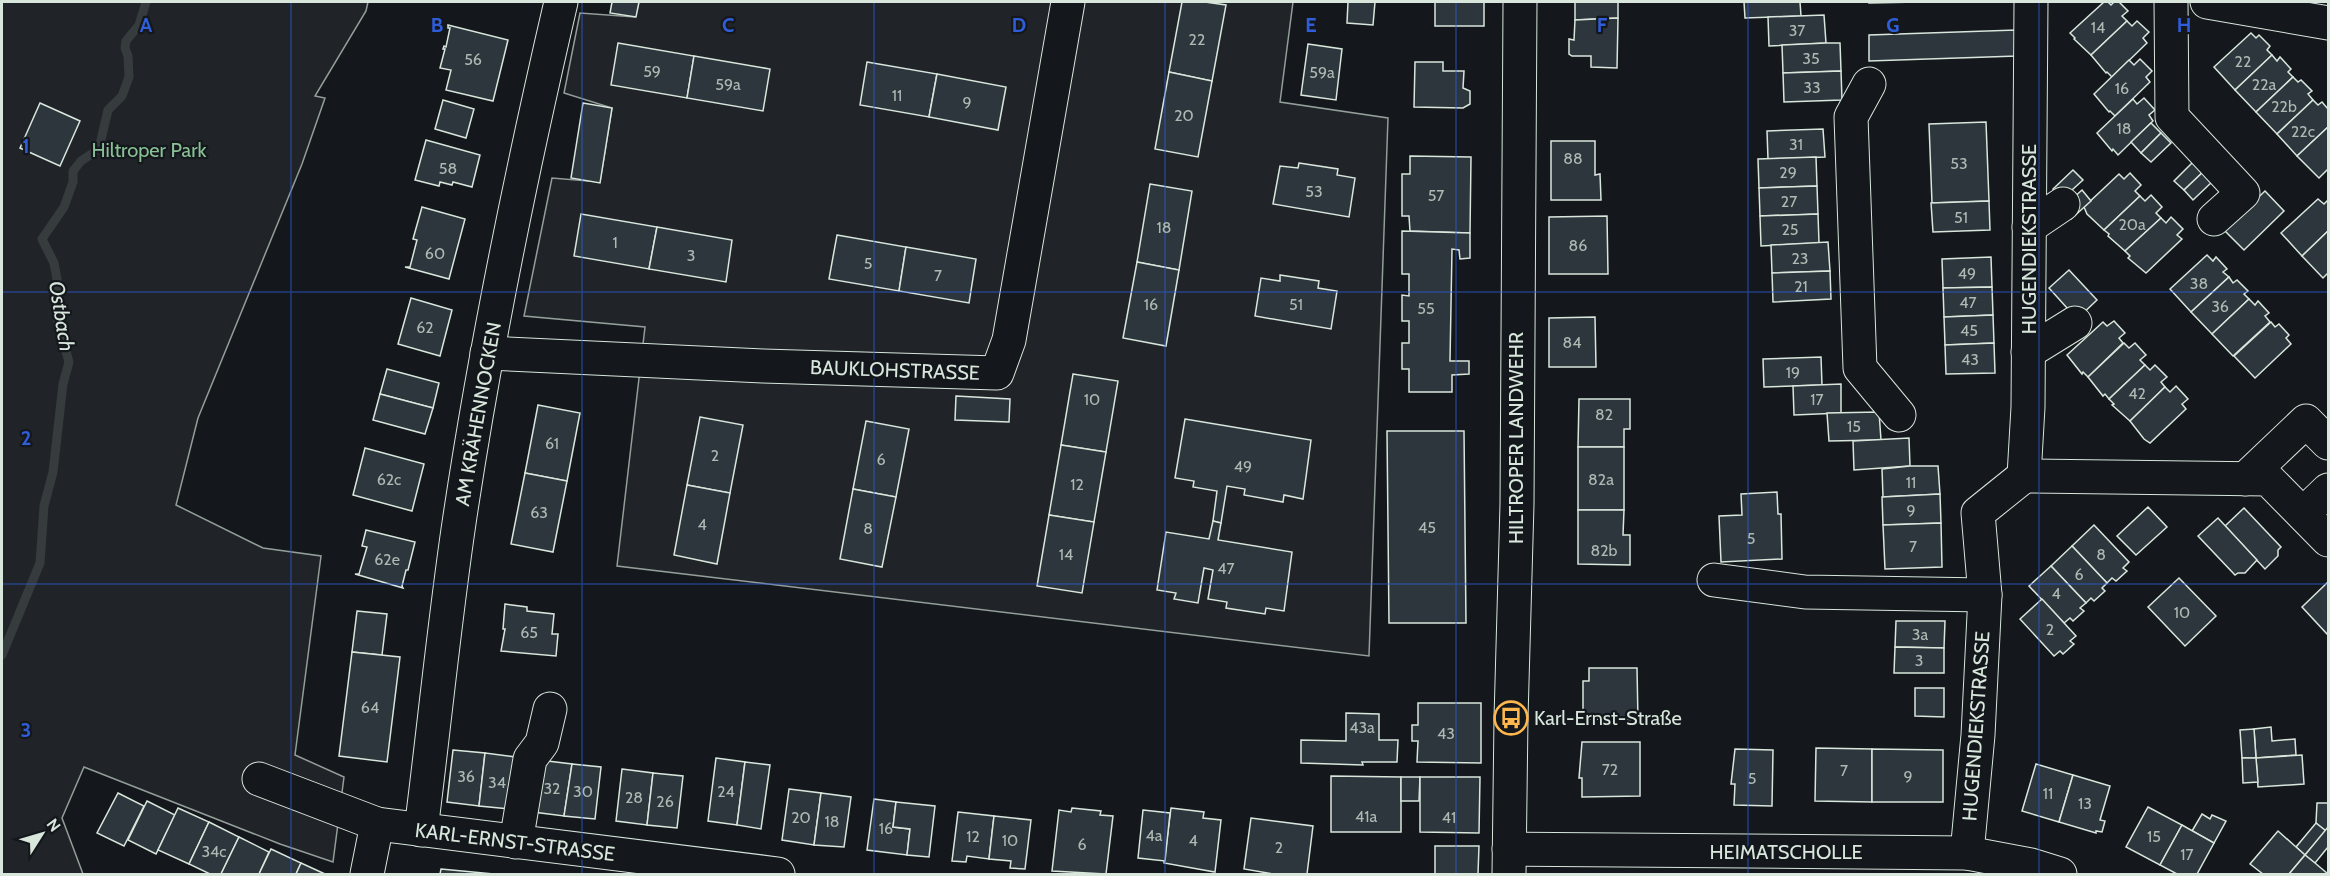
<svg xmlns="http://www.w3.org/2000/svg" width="2330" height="876" font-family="Cabin,sans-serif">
<rect width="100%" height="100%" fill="#14181c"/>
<g fill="#202428" stroke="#939e99" stroke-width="1.5">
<path d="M2,2H368L366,11L315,96L325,98L302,164L198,418L176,505L263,548L321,556L295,755L344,777L333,862L280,844L84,767L62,818L83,874H2Z"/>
<path d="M639,2H1293L1280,102L1388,118L1369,656L617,566L645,327L524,316L552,178L600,182L612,108L564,93L580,13L635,17Z"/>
</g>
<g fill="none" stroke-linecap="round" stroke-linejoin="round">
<path stroke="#363b3e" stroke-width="9" d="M2,655L40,563L44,506L53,472L63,384L69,362L58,323V285L54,263L42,239L64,207L73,182V171L81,161L93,153L100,144L108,110L122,96L129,77L128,56L125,48L126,41L139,25L146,2"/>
</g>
<g fill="#2c363c" stroke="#d8e6dc" stroke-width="1.5">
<path d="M612,2H639L636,17L610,13Z"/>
<path d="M1182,2H1205L1226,5L1212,81L1169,72Z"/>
<path d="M1348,2H1375L1373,25L1347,23Z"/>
<rect x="1435" y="2" width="49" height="24"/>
<path d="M1575,2H1618V18L1575,20Z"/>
<path d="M1744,2H1800L1801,16L1745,18Z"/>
<path d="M1869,2H1919L1869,3Z"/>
<path d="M2104,2H2108L2111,5L2114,2H2119L2128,11L2122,16L2127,21L2091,55L2074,39L2075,38L2070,33Z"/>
<path d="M1824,15L1826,43L1769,46L1768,17Z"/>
<path d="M1618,18L1617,68L1591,67V56H1572L1569,54V39L1574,40L1575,20Z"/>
<path d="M2127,21L2132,26L2137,21L2149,32L2143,38L2147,43L2112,77L2107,72L2106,73L2091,55Z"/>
<path d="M448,25L508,40L493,101L446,90L451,70L440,68L445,49H443L444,46L446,47L450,28H448Z"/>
<path d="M2016,30L2017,56L1869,61V35Z"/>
<path d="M2251,33L2256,38L2259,35L2270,46L2267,50L2272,55L2235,90L2214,67Z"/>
<path d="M618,43L694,56L687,98L611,85Z"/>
<path d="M1826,43H1840L1841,71L1783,73L1782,45Z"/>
<path d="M1308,44L1342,49L1336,100L1301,95Z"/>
<path d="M2272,55L2277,61L2280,57L2291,69L2288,72L2293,77L2256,112L2235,90Z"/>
<path d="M694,56L770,69L763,111L687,98Z"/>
<path d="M2140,59L2152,71L2146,77L2150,82L2115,116L2110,111L2109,112L2094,94L2129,60L2134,65Z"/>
<path d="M867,62L937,74L929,117L860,105Z"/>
<path d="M1415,62H1443V71H1464L1463,88L1470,91V104L1463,108L1414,107Z"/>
<path d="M1841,71L1842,100L1784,102L1783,73Z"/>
<path d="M1169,72L1212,81L1198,157L1155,149Z"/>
<path d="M937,74L1006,87L998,130L929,117Z"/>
<path d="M2293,77L2298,82L2301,80L2312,91L2308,94L2313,100L2277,134L2256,112Z"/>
<path d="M2144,98L2155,110L2149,115L2153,121L2118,155L2113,149L2112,151L2097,133L2133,99L2137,104Z"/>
<path d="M443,100L474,109L466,138L435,129Z"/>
<path d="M2313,100L2318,105L2322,102L2328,109V127L2297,156L2277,134Z"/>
<path d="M40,103L80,121L60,166L20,148Z"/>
<path d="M583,103L612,108L600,183L571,178Z"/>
<path d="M1986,122L1989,201L1932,203L1929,124Z"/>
<path d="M2151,123L2161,133L2141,153L2131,142Z"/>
<path d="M2328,127V169L2319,178L2297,156Z"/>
<path d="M1823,129L1825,157L1768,159L1767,131Z"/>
<path d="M2161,133L2171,143L2151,162L2141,153Z"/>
<path d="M426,140L480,155L472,187L453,182L452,185L440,182L439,186L415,180Z"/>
<path d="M1551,141H1595V175L1600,174L1601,200H1551Z"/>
<path d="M1410,156L1471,157L1470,233L1410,231L1409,216H1402V174H1410Z"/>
<path d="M1816,157L1817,186L1759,188L1758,159Z"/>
<path d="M2194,161L2204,171L2184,190L2174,181Z"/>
<path d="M1299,163L1338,169L1337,175L1355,178L1349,217L1273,204L1280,166L1298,168Z"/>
<path d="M2073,170L2083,180L2062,199L2053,189Z"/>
<path d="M2204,171L2213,181L2193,200L2184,190Z"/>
<path d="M2130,173L2141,185L2135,191L2140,196L2104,230L2087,214L2084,207L2119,174L2124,179Z"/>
<path d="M1150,184L1192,191L1179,270L1137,262Z"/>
<path d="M1817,186L1818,214L1760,216L1759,188Z"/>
<path d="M2082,190L2091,201L2071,219L2061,209Z"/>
<path d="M2265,191L2284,211L2244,250L2224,230Z"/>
<path d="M2151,195L2162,207L2156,213L2161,218L2125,251L2108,236L2109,234L2104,230L2140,196L2145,201Z"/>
<path d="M2318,199L2324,204L2327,201L2328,203V231L2302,256L2281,233Z"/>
<path d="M1989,201L1990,230L1933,232L1931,203Z"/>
<path d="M422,207L465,219L449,279L405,267H410L417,240L413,239Z"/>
<path d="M581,214L657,227L649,269L574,256Z"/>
<path d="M1818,214L1819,243L1761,246L1760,216Z"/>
<path d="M1607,216L1608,274H1549V217Z"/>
<path d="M2171,217L2183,229L2177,235L2182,239L2146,273L2128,258L2130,256L2125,251L2161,218L2166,223Z"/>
<path d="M657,227L732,240L726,282L649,269Z"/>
<path d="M1402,231L1470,233V258L1460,259L1459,250L1452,249L1450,361H1469V374L1452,375V392H1409V369H1402V343H1409V321H1402V295L1409,296V274H1402Z"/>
<path d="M2328,231V273L2323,278L2302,256Z"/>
<path d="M837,235L906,247L899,291L829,279Z"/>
<path d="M1828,242L1830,271L1772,273L1771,245Z"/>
<path d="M906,247L976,259L969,303L899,291Z"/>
<path d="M2207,255L2213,261L2216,257L2227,269L2223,272L2229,277L2191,312L2170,289Z"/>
<path d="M1991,257L1992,287L1943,288L1942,259Z"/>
<path d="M1137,262L1179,270L1166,346L1123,338Z"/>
<path d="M2069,270L2097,300L2077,319L2049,288Z"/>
<path d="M1830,271L1831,299L1773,302L1772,273Z"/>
<path d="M1280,275L1319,281L1318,288L1337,291L1331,329L1255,316L1261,278L1280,281Z"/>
<path d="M2229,277L2233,283L2237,280L2248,291L2244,294L2249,299L2212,334L2191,312Z"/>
<path d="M1992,287L1993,315L1944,317L1943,288Z"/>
<path d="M411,298L452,310L440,356L398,344Z"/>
<path d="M2249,299L2255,305L2258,301L2269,313L2265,316L2270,322L2233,356L2212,334Z"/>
<path d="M1993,315L1994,343L1945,345L1944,317Z"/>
<path d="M1595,317L1596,367H1549V318Z"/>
<path d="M2114,321L2125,333L2119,338L2123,343L2088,377L2083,372L2082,374L2067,355L2103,322L2107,326Z"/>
<path d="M2271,322L2275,327L2279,324L2289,335L2286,338L2291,344L2255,378L2234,356Z"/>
<path d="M1994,343L1995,373L1946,374L1945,345Z"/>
<path d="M2124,343L2129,348L2135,343L2146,355L2140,360L2145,365L2109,399L2105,394L2103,396L2088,377Z"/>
<path d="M1821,357L1822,385L1764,387L1763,359Z"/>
<path d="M2145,365L2150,370L2155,365L2167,377L2161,382L2165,387L2130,421L2112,405L2114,404L2109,399Z"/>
<path d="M387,369L439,383L433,408L380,394Z"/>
<path d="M1073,374L1118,381L1106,452L1061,445Z"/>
<path d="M1841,384V413L1794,415L1793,386Z"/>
<path d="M2176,386L2188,399L2182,404L2186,409L2150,443L2144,439L2130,421L2165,387L2170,392Z"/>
<path d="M380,394L433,408L425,434L373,420Z"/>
<path d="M956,396L1010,399L1009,422L955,420Z"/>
<path d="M1579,399H1630V429H1624V447H1578Z"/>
<path d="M538,405L580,413L567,481L525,473Z"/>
<path d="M1879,412L1881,440L1829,441L1827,413Z"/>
<path d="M700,417L743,425L730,493L687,485Z"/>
<path d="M1185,419L1311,440L1303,499L1284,495L1283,502L1244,495L1245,489L1227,486L1221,523L1213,521L1217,491L1193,487L1194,481L1175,478Z"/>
<path d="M866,421L909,429L896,497L853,489Z"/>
<path d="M1387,431H1464L1466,623H1389Z"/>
<path d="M1909,438L1910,466L1854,470L1853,441Z"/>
<path d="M1061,445L1106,452L1094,522L1049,515Z"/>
<rect x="1578" y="447" width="46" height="63"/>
<path d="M365,448L424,464L412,511L353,495Z"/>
<path d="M1910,466H1938L1940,494L1883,497L1882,469Z"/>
<path d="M525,473L567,481L553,552L511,544Z"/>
<path d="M687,485L730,493L717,564L674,555Z"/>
<path d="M853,489L896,497L882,567L840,559Z"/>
<path d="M1777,492L1778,514H1781L1782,559L1721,562L1719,516L1742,515L1741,494Z"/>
<path d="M1940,494L1941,523L1883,525L1882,497Z"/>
<path d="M2148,507L2167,527L2136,555L2117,536Z"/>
<path d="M2244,508L2281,547L2278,550V556L2265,569L2225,526Z"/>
<path d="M1578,510H1624L1623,535H1630V565L1578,564Z"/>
<path d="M1049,515L1094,522L1082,593L1037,586Z"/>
<path d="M2218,518L2257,560L2245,573H2238L2235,575L2198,536Z"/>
<path d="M1213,521L1221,523L1218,540L1292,552L1284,611L1266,608L1265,614L1226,608L1227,602L1208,599L1213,570L1204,568L1198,603L1174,599L1176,593L1157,590L1166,532L1209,539Z"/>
<path d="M1941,523L1942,567L1885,569L1883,525Z"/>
<path d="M2094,525L2129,562L2123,568L2127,571L2116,581L2112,578L2107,583L2072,546Z"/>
<path d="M366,530L415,542L408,570H406L402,586L403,588L355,574H359L367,547L362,546Z"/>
<path d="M2072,546L2107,583L2102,588L2105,591L2094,601L2091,598L2086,603L2051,566Z"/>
<path d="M2051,566L2086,603L2080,608L2084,611L2073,621L2070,618L2064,623L2029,586Z"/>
<path d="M2179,578L2216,616L2185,646L2148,607Z"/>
<path d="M2328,582V635L2302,607Z"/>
<path d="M2042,599L2076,636L2070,641L2074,644L2063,654L2060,651L2054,656L2020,619Z"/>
<path d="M505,604L527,607V611L554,614L552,634H558L556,656L501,651L505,629H503Z"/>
<path d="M357,611L387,614L382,655L352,652Z"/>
<path d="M1896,621H1945L1944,648L1895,647Z"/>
<path d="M1895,647L1944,648V673H1894Z"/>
<path d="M352,652L400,657L387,762L339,756Z"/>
<path d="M1589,668H1637L1638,720L1583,719V681H1589Z"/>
<path d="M1915,688H1944V717L1915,716Z"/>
<path d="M1418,703H1481V763L1417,762L1418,741H1412V725H1418Z"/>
<path d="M1346,713L1379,714V740H1398L1397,762H1362L1363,765L1301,763V740L1346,741Z"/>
<path d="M2271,727L2272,741L2295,739L2296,755L2256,758L2254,729Z"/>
<path d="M2254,729L2256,758H2242L2240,730Z"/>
<path d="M1582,742H1640V796L1582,797V778H1579Z"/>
<path d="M1816,748L1872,749V802L1815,801Z"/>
<path d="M1735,749L1773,750L1772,806L1734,805L1735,784H1731Z"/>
<path d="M1872,749L1943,750V802H1872Z"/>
<path d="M453,750L485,753L479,806L447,802Z"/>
<path d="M485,753L516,757L510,809L479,806Z"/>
<path d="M2302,755L2304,784L2258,787L2256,758Z"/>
<path d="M716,758L745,762L737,825L708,821Z"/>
<path d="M2242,758H2256L2258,782L2243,783Z"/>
<path d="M539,760L572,764L564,816L533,812Z"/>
<path d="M745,762L770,765L761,829L737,825Z"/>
<path d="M572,764L601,767L595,819L564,816Z"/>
<path d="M2036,764L2073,775L2059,822L2022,811Z"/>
<path d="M622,769L653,773L647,825L616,821Z"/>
<path d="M653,773L683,776L677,828L647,825Z"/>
<path d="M2073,775L2110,786L2100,820L2105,821L2102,832L2096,831V833L2059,822Z"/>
<path d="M1331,776L1401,777V832H1331Z"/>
<path d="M1401,777H1420L1419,801H1401Z"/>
<path d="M1420,777H1480L1479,833L1420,832Z"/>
<path d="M789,789L821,793L814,845L782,840Z"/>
<path d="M118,793L144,806L124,846L97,833Z"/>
<path d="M821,793L851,797L844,847L814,845Z"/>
<path d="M874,799L896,802L893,827L910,829L907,855L867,850Z"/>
<path d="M147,801L175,815L156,854L128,840Z"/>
<path d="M896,802L935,806L929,857L907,855L910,829L893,827Z"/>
<path d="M2317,803H2328V827L2326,831L2316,823Z"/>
<path d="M2148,807L2182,825L2160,865L2126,847Z"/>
<path d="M178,808L209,822L189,864L158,850Z"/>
<path d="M1072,808L1101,811L1100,815L1113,816L1106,874L1052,871L1059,810L1071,812Z"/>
<path d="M1171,808L1204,812L1203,818L1221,820L1215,872L1164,863Z"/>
<path d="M1143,810L1170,813L1165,861L1138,858Z"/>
<path d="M958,812L994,816L989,859L967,856L966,862L952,861Z"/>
<path d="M2202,814L2210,819L2212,815L2226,821L2214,843L2192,831Z"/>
<path d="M994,816L1031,820L1025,869L1010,868L1011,861L989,859Z"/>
<path d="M1251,818L1313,826L1307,874H1273L1244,869Z"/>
<path d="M209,822L239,837L221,874H210L189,864Z"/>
<path d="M2316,823L2326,831L2305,855L2296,847Z"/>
<path d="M2182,825L2214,843L2197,874H2177L2160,865Z"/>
<path d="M2328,827V847L2315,863L2305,855Z"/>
<path d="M2278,831L2305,855L2289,874H2263L2250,864Z"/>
<path d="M239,837L269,852L259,874H221Z"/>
<path d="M1435,846H1479L1478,874H1435Z"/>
<path d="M271,849L301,863L296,874H259Z"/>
<path d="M2305,855L2315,863L2328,874H2289Z"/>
<path d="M301,863L325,874H296Z"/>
<path d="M441,869L494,874H440Z"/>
</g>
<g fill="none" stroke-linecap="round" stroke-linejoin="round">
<defs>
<g id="minor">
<path d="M2171,2L2172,117L2243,193L2214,219"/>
<path d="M2207,2L2328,23"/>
<path d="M1869,84L1851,117L1860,368L1899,415"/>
<path d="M2029,227L2063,204"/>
<path d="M2028,352L2075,323"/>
<path d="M487,353L763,366L997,373L1009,340L1068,2"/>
<path d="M2024,476L2268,479L2328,540"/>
<path d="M2245,479L2306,421L2328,443"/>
<path d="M2303,514L2328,490"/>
<path d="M1714,580L1805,592L1985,595"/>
<path d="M259,779L377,824L778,874"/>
<path d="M421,830C434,728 444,625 459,523C485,348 521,174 561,2"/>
<path d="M516,842L530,759L542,743L550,709"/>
<path d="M1509,849L1967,853L2031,865L2060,874"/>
<path d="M1967,853L1978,735L1985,595L1978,513L2024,476L2028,407L2031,2"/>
<path d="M367,874L377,824"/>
<path d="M1509,874L1511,718L1517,504L1520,2"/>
</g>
</defs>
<use href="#minor" stroke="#d8e6dc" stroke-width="35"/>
<use href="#minor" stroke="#14181c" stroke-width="33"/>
</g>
<path fill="none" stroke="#305dd8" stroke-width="1.5" stroke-opacity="0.55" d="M291,2V874M582,2V874M874,2V874M1165,2V874M1456,2V874M1748,2V874M2039,2V874M2,292H2328M2,584H2328"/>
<defs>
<symbol id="bus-ring" viewBox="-11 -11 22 22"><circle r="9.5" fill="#14181c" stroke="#ffb74d" stroke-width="1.5"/><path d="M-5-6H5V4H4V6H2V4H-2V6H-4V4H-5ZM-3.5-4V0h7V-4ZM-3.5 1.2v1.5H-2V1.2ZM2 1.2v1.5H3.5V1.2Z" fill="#ffb74d"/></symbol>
</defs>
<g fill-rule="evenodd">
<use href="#bus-ring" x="1492" y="699" width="38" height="38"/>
</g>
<g text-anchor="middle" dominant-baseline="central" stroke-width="4.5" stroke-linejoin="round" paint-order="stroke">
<g font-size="16" fill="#adbab4">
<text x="2098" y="27">14</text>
<text x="1797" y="30">37</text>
<text x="1197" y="39">22</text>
<text x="1811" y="58">35</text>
<text x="473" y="59">56</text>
<text x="2243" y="61">22</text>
<text x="652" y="71">59</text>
<text x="1322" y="72">59a</text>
<text x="728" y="84">59a</text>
<text x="2264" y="84">22a</text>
<text x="1812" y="87">33</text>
<text x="2122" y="88">16</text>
<text x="897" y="95">11</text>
<text x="967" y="102">9</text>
<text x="2284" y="106">22b</text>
<text x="1184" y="115">20</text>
<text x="2124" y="128">18</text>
<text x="2303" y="131">22c</text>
<text x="1796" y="144">31</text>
<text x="1573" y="158">88</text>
<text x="1959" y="163">53</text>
<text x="448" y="168">58</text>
<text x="1788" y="172">29</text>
<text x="1314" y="191">53</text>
<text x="1436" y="195">57</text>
<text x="1789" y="201">27</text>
<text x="1961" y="217">51</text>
<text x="2132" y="224">20a</text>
<text x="1164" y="227">18</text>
<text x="1790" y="229">25</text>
<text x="615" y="242">1</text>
<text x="1578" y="245">86</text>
<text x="435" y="253">60</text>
<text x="691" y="255">3</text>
<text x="1800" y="258">23</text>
<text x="868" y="263">5</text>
<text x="1967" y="273">49</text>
<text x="938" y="275">7</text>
<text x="2199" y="283">38</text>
<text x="1801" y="286">21</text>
<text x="1968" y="302">47</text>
<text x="1151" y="304">16</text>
<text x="1296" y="304">51</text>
<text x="2220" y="306">36</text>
<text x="1426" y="308">55</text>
<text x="425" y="327">62</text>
<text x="1969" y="330">45</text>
<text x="1572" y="342">84</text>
<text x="1970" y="359">43</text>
<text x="1793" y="372">19</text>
<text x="2137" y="393">42</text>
<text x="1092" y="399">10</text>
<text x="1817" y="399">17</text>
<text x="1604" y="414">82</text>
<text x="1854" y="426">15</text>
<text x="552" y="443">61</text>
<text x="715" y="455">2</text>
<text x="881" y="459">6</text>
<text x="1243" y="466">49</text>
<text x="389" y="479">62c</text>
<text x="1601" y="479">82a</text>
<text x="1911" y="482">11</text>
<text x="1077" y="484">12</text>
<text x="1911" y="510">9</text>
<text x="539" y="512">63</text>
<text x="702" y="524">4</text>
<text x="1427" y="527">45</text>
<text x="868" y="528">8</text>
<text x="1751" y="538">5</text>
<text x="1913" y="546">7</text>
<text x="1604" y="550">82b</text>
<text x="1066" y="554">14</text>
<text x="2101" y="554">8</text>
<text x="387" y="559">62e</text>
<text x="1226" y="568">47</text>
<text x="2079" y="574">6</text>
<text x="2056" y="593">4</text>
<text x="2182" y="612">10</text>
<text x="2050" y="629">2</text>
<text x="529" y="632">65</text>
<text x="1920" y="634">3a</text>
<text x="1919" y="660">3</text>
<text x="370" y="707">64</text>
<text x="1362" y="727">43a</text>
<text x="1446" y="733">43</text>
<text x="1610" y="769">72</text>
<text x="1844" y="770">7</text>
<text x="466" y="776">36</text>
<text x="1908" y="776">9</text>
<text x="1752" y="778">5</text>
<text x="497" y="782">34</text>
<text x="552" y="788">32</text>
<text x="583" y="791">30</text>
<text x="726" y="791">24</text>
<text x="2048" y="793">11</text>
<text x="634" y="797">28</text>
<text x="665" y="801">26</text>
<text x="2085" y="803">13</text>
<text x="1366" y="816">41a</text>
<text x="801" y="817">20</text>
<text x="1449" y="817">41</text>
<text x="832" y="821">18</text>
<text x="886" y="828">16</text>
<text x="1154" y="835">4a</text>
<text x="973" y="836">12</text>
<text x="2154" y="836">15</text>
<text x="1010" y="840">10</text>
<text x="1193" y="840">4</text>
<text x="1082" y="844">6</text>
<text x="1279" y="847">2</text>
<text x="214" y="851">34c</text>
<text x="2187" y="854">17</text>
</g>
<g font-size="20" fill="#8ac095" stroke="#14181c">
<text x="149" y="150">Hiltroper Park</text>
</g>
<g font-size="20" fill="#d8e6dc" stroke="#14181c">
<text transform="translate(2029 239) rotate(-90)">HUGENDIEKSTRASSE</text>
<text transform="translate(895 370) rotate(2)">BAUKLOHSTRASSE</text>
<text transform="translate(478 414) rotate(-80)">AM KRÄHENNOCKEN</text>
<text transform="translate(1516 438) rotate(-90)">HILTROPER LANDWEHR</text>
<text transform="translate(1976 726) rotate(-86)">HUGENDIEKSTRASSE</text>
<text transform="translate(515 842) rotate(7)">KARL-ERNST-STRASSE</text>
<text x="1786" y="852">HEIMATSCHOLLE</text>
</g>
<g font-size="20" fill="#d8e6dc" stroke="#14181c" text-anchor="start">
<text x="1534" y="718">Karl-Ernst-Straße</text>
</g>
<g font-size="21" font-style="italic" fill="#d8e6dc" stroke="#14181c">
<text transform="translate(62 316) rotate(81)">Ostbach</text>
</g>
</g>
<g font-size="20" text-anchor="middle" font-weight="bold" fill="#305dd8" stroke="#14181c" stroke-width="4.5" stroke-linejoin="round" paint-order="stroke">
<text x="146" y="32">A</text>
<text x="437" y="32">B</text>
<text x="728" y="32">C</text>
<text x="1019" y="32">D</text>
<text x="1311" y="32">E</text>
<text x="1602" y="32">F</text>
<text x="1893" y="32">G</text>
<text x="2184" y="32">H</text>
<text x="26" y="153">1</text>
<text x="26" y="445">2</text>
<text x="26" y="737">3</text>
</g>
<rect width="2330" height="876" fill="none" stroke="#d8e6dc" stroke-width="6"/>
<g transform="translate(42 834) rotate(53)" stroke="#14181c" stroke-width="4.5" paint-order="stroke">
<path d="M0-4.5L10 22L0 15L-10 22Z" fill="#d8e6dc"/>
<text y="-9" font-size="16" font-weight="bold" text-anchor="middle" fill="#d8e6dc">N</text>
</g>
</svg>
